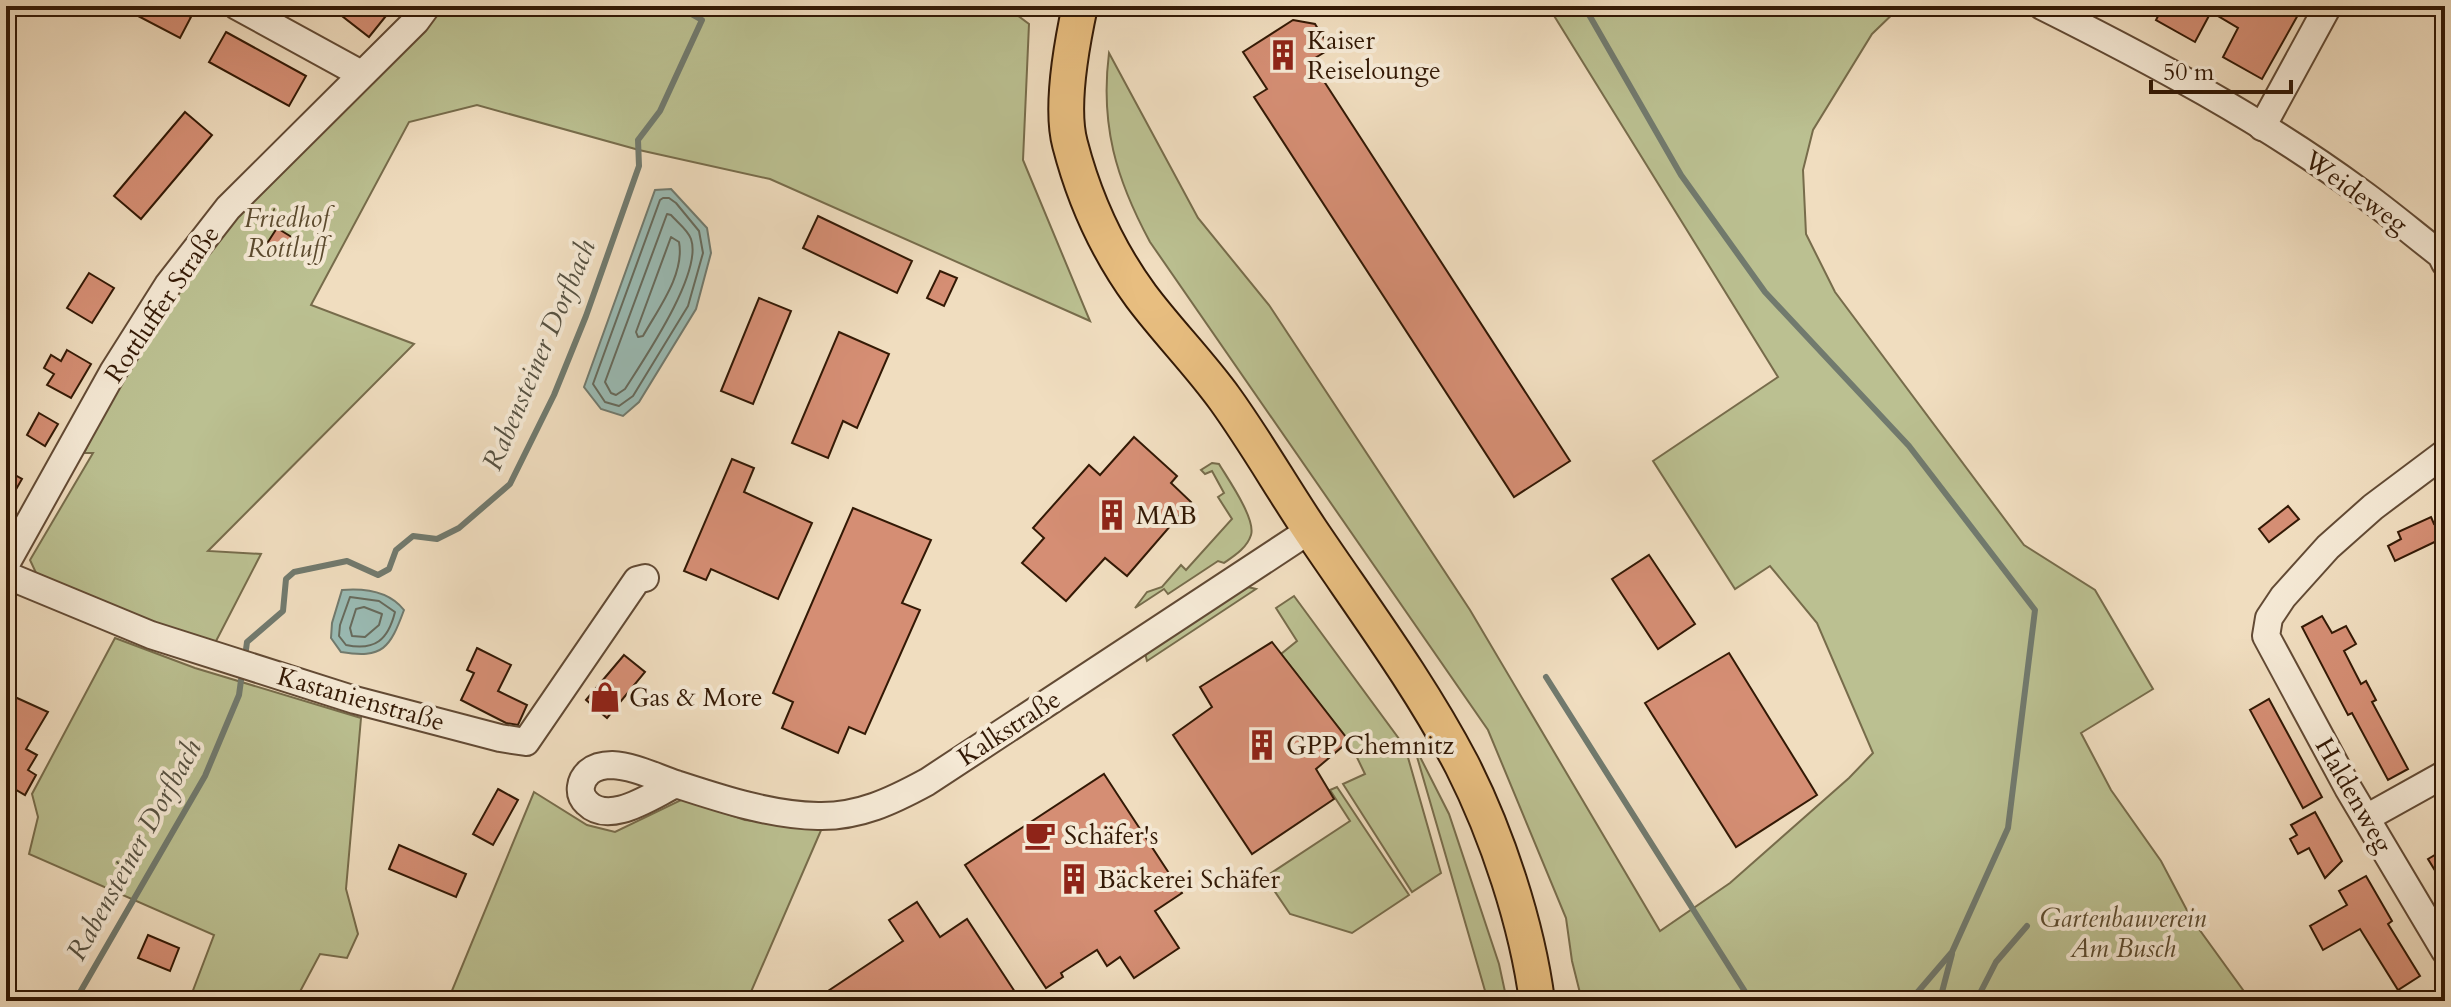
<svg xmlns="http://www.w3.org/2000/svg" width="2451" height="1007" font-family="Cardo,serif">
<rect width="100%" height="100%" fill="#f0ddbf"/>
<filter id="stains"><feTurbulence type="fractalNoise" baseFrequency=".0025" numOctaves="4"/><feColorMatrix values="0 0 0 0 .2 0 0 0 0 .09 0 0 0 0 .02 0 0 0 .5 -.17"/></filter>
<radialGradient id="worn" r=".72"><stop offset=".6" stop-color="#630" stop-opacity="0"/><stop offset="1" stop-color="#630" stop-opacity=".3"/></radialGradient>
<g fill="#bbc091" stroke="#776c4b" stroke-width="2">
<path d="M434,6H1005L1029,24L1023,160L1090,321L770,179L639,150L477,105L409,122L311,305L414,344L208,551L261,554L214,645L145,623L37,575L30,560L93,453H84L167,281Z"/>
<path d="M1548,6H1901L1872,34L1813,130L1803,170L1806,234L1835,292L2024,545L2095,590L2153,689L2081,733L2111,790L2161,861L2191,918L2251,1001H1582L1572,961L1566,918L1488,730L1150,242C1116,179 1100,125 1109,53L1198,218L1269,305L1470,610L1660,931L1730,883L1849,778L1873,753L1817,623L1770,566L1735,589L1653,461L1778,377Z"/>
<path d="M1212,463L1219,464C1228,479 1256,519 1251,535C1247,548 1234,556 1224,563L1218,561L1168,594L1164,589L1135,608L1147,592L1162,587L1181,565L1186,570L1232,519L1218,497L1224,493L1212,471L1205,474L1201,470Z"/>
<path d="M1244,586L1256,589L1147,661L1145,653Z"/>
<path d="M1294,596L1405,747L1441,873L1412,892L1343,784L1365,774L1349,741L1281,654L1297,641L1276,608Z"/>
<path d="M115,638L195,668L361,718L346,889L358,934L347,958L320,954L295,1001H189L214,935L29,854L38,817L32,794Z"/>
<path d="M1413,743L1449,814L1499,964L1507,1001H1488Z"/>
<path d="M1337,787L1409,895L1352,933L1290,914L1265,877L1350,821L1330,790Z"/>
<path d="M534,792L587,825L615,832L683,799L745,820L822,828L747,1001H469L451,993Z"/>
</g>
<g fill="#9abbb4" stroke="#717a6e" stroke-width="2">
<path d="M671,189L707,228L711,253L696,309L639,402L623,416L601,409L584,387L655,190Z"/>
<path d="M342,590C366,588 389,591 404,610C390,648 383,659 341,652L331,638L332,623Z"/>
</g>
<g fill="none" stroke-linecap="round" stroke-linejoin="round">
<g stroke="#666a5c" stroke-width="2">
<path d="M663,198H669L676,203L699,231L703,253L688,306L633,396L619,406L605,402L593,384L660,200Z"/>
<path d="M667,214L671,215C677,222 688,230 691,239C703,273 644,359 625,389L616,395L611,393L605,382Z"/>
<path d="M671,237L679,242C685,274 658,309 643,336L638,337L636,332Z"/>
<path d="M350,597L379,601L395,612C388,640 375,651 346,645L339,636L340,625Z"/>
<path d="M364,607L382,614L379,625L365,637L352,636L350,628L356,609Z"/>
</g>
<g stroke="#717a6e" stroke-width="6">
<path d="M1584,6L1681,175L1765,292L1909,446L2035,610L2008,828L1952,952L1910,1001"/>
<path d="M245,657L247,642L283,611L286,579L294,572L347,561L378,575L389,569L396,550L413,536L437,539L459,528L510,484L554,395L586,316L639,166L638,140L660,111L702,20L684,10L681,6"/>
<path d="M1546,677L1751,1001"/>
<path d="M75,1001L205,776L239,695L242,673"/>
<path d="M1942,1001V992L1952,954"/>
<path d="M1976,1001L1996,962L2027,926"/>
</g>
</g>
<g fill="#d58e74" stroke="#331905" stroke-width="2">
<path d="M119,6H169L191,17L180,38Z"/>
<path d="M350,6H394L369,37L342,16Z"/>
<path d="M2163,6H2238L2248,12L2251,6H2303L2262,79L2223,57L2238,28L2211,12L2195,42L2156,20Z"/>
<path d="M1293,20L1315,24L1330,49L1315,58L1322,69L1318,72L1570,461L1514,497L1254,97L1267,89L1243,52Z"/>
<path d="M226,32L306,76L289,106L209,62Z"/>
<path d="M185,112L212,135L141,219L114,196Z"/>
<path d="M818,216L912,261L897,293L803,248Z"/>
<path d="M277,228L298,241L287,258L266,245Z"/>
<path d="M940,271L957,278L944,306L927,298Z"/>
<path d="M89,273L114,288L92,323L67,308Z"/>
<path d="M759,298L791,311L753,404L721,391Z"/>
<path d="M839,332L889,354L857,428L843,421L828,458L792,443Z"/>
<path d="M67,350L91,364L71,398L47,385L54,374L44,368L51,355L61,361Z"/>
<path d="M39,413L58,424L45,446L27,435Z"/>
<path d="M1134,437L1177,476L1171,483L1191,502L1127,576L1105,558L1066,601L1022,563L1044,538L1033,528L1089,465L1100,475Z"/>
<path d="M732,459L754,468L744,492L812,523L778,599L711,569L706,580L684,571Z"/>
<path d="M6,470L22,479L6,507Z"/>
<path d="M2288,506L2299,519L2269,542L2259,529Z"/>
<path d="M853,508L931,540L902,603L920,610L865,734L849,727L838,753L782,728L793,702L773,693Z"/>
<path d="M2431,517L2434,524L2445,519V537L2395,561L2388,546L2401,539L2398,532Z"/>
<path d="M1649,555L1695,624L1658,649L1612,579Z"/>
<path d="M2322,616L2332,633L2346,626L2356,644L2344,651L2361,684L2366,681L2376,700L2372,702L2408,769L2388,780L2352,713L2348,715L2302,627Z"/>
<path d="M1272,642L1349,741L1316,769L1334,799L1252,854L1173,735L1212,707L1200,687Z"/>
<path d="M477,648L511,665L498,691L527,705L518,725L506,723L461,700L474,673L467,670Z"/>
<path d="M1729,653L1817,795L1736,847L1645,703Z"/>
<path d="M624,655L645,672L607,718L586,700Z"/>
<path d="M6,693L48,712L26,749L37,755L28,770L36,775L25,795L6,784Z"/>
<path d="M2269,699L2322,797L2303,808L2250,710Z"/>
<path d="M1104,774L1182,893L1155,911L1179,948L1134,978L1120,957L1107,966L1097,950L1061,973L1063,977L1046,988L965,865Z"/>
<path d="M498,789L518,800L493,845L473,834Z"/>
<path d="M2315,812L2342,861L2325,878L2309,848L2298,854L2290,839L2297,835L2291,825Z"/>
<path d="M399,845L466,874L456,897L389,869Z"/>
<path d="M2445,849V887L2428,859Z"/>
<path d="M2366,876L2392,921L2388,924L2420,976L2398,990L2360,929L2323,950L2310,926L2347,905L2339,891Z"/>
<path d="M917,902L940,937L967,919L1021,1001H813L903,941L889,920Z"/>
<path d="M148,935L179,948L170,971L138,958Z"/>
</g>
<g fill="none" stroke-linecap="round" stroke-linejoin="round">
<defs>
<g id="minor">
<path d="M237,6L361,74"/>
<path d="M2042,6C2150,60 2261,119 2359,191C2387,211 2414,234 2441,255L2445,263"/>
<path d="M2262,127L2328,6"/>
<path d="M2445,453L2373,507L2328,547L2283,597L2269,618L2266,636L2348,788L2445,951"/>
<path d="M6,564L113,372L168,285L228,208L416,21L427,6"/>
<path d="M6,575L151,635L355,700L500,738L526,742L637,580L645,578"/>
<path d="M676,784C652,795 610,826 587,803C577,794 580,780 589,772C595,767 604,765 612,765C634,766 655,777 676,784C722,799 770,815 818,816C859,817 892,801 927,782L1310,530"/>
<path d="M2366,818L2445,774"/>
</g>
<path id="major" d="M1080,6C1072,43 1060,107 1070,144C1084,198 1108,251 1141,296C1168,332 1199,363 1225,399C1256,442 1282,488 1311,531C1363,608 1419,683 1462,765C1497,834 1527,924 1537,1001"/>
</defs>
<use href="#minor" stroke="#624a34" stroke-width="30"/>
<use href="#major" stroke="#331905" stroke-width="38"/>
<use href="#minor" stroke="#f5e9d5" stroke-width="26"/>
<use href="#major" stroke="#e8be80" stroke-width="34"/>
</g>
<defs>
<symbol id="building-bare" viewBox="-9 -9 18 18"><path d="M-4-6H4V6H1V3H-1V6H-4ZM-2.5-4.3h1.7v1.8h-1.7ZM.8-4.3h1.7v1.8H.8ZM-2.5-1h1.7V.8h-1.7ZM.8-1h1.7V.8H.8Z" fill="#8f2418" stroke="#f5e9d5" stroke-width="2.5" paint-order="stroke"/></symbol>
<symbol id="shop-bare" viewBox="-9 -9 18 18"><path d="M-5-2.5h2.3a2.7 3.5 0 0 1 5.4 0H5L5.5 6h-11ZM-1.5-2.5h3a1.5 2.3 0 0 0-3 0Z" fill="#8f2418" stroke="#f5e9d5" stroke-width="2.5" paint-order="stroke"/></symbol>
<symbol id="cafe-bare" viewBox="-9 -9 18 18"><path d="M-5.5-4.5H6V0H3Q3 3.5 0 3.5H-2.5Q-5.5 3.5-5.5 0ZM3-3.2v2h1.7v-2ZM-6 4.5H4V6H-6Z" fill="#8f2418" stroke="#f5e9d5" stroke-width="2.5" paint-order="stroke"/></symbol>
</defs>
<g fill-rule="evenodd">
<use href="#building-bare" x="1261" y="33" width="44" height="44"/>
<use href="#building-bare" x="1090" y="493" width="44" height="44"/>
<use href="#shop-bare" x="583" y="675" width="44" height="44"/>
<use href="#building-bare" x="1240" y="723" width="44" height="44"/>
<use href="#cafe-bare" x="1018" y="813" width="44" height="44"/>
<use href="#building-bare" x="1052" y="857" width="44" height="44"/>
</g>
<g text-anchor="middle" dominant-baseline="central" stroke-width="8" stroke-linejoin="round" paint-order="stroke">
<g font-size="26" fill="#331905" stroke="#f5e9d5" text-anchor="start">
<text x="1307" y="40">Kaiser<tspan x="1307" dy="30">Reiselounge</tspan></text>
<text x="1136" y="515">MAB</text>
<text x="629" y="697">Gas &amp; More</text>
<text x="1286" y="745">GPP Chemnitz</text>
<text x="1064" y="835">Schäfer's</text>
<text x="1098" y="879">Bäckerei Schäfer</text>
</g>
<g font-size="26" fill="#331905" stroke="#f5e9d5">
<text transform="translate(2356 192) rotate(36)">Weideweg</text>
<text transform="translate(162 304) rotate(-56)">Rottluffer Straße</text>
<text transform="translate(361 699) rotate(16)">Kastanienstraße</text>
<text transform="translate(1009 728) rotate(-33)">Kalkstraße</text>
<text transform="translate(2354 795) rotate(60)">Haldenweg</text>
</g>
<g font-size="26" font-style="italic" fill="#5c4b2f" stroke="#f5e9d5">
<text x="287" y="218">Friedhof<tspan x="287" dy="30">Rottluff</tspan></text>
<text x="2123" y="918">Gartenbauverein<tspan x="2123" dy="30">Am Busch</tspan></text>
</g>
<g font-size="28" font-style="italic" fill="#575242" stroke="#f5e9d5">
<text transform="translate(539 355) rotate(-67)">Rabensteiner Dorfbach</text>
<text transform="translate(134 850) rotate(-61)">Rabensteiner Dorfbach</text>
</g>
</g>
<rect width="2451" height="1007" fill="none" stroke="#f0ddbf" stroke-width="32"/>
<rect x="8" y="8" width="2435" height="991" fill="none" stroke="#331905" stroke-width="4"/>
<rect x="16" y="16" width="2419" height="975" fill="none" stroke="#331905" stroke-width="2"/>
<path d="M2151 80v12h140v-12" fill="none" stroke="#331905" stroke-width="4"/>
<text x="2163" y="80" font-size="24" fill="#331905" stroke="#f5e9d5" stroke-width="6" paint-order="stroke">50 m</text>
<rect width="100%" height="100%" filter="url(#stains)"/>
<rect width="100%" height="100%" fill="url(#worn)"/>
</svg>
